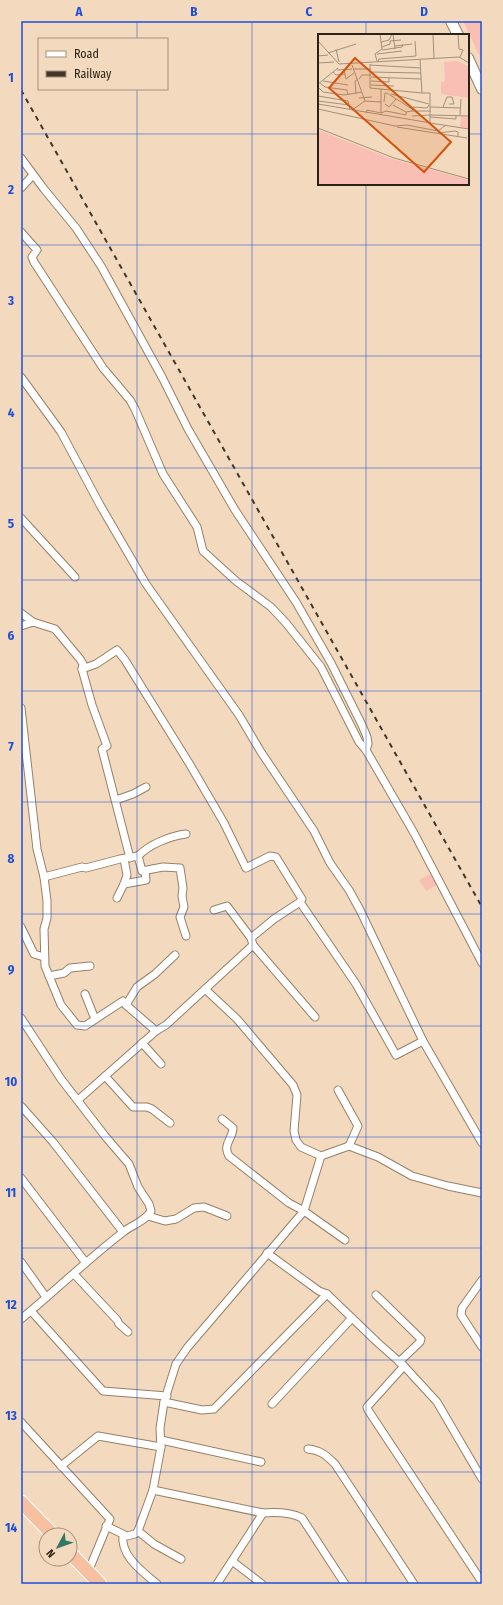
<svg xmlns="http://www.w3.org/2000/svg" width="503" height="1605" font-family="'Fira Sans Condensed',sans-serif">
<rect width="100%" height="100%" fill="#f3dabe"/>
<g fill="#fabfb4">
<path d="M463,21H482V61Z"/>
<path d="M430,874L437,885L426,891L419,880Z"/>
</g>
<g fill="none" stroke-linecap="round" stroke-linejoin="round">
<defs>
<g id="street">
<path d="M21,158L44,189L76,228L101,266L162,377L188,429L235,510L296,602L331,663L362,725L367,737L368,744L366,750"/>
<path d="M21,188L33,175"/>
<path d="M21,232L37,250L32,257L34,262L103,368L130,400L135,409L163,474L197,527L203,551L236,581L271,607L286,623L321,667L359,742L366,750L414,833L482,963"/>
<path d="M21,377L61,432L100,505L146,584L239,715L261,752L314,831L330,863L349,890L360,910L423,1041L482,1143"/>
<path d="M21,518L75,577"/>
<path d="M21,613L33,622"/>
<path d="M21,626L33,622L55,629L80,659L83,664L82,669L96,664L117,650L125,660L189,763L224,823L246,868L270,856L276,857L302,899L300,902L274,919L251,938L253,945L166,1025L156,1031L78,1100"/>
<path d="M82,669L92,705L107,746L102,749L130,858"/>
<path d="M21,708L37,849L44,877L47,901V918L44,929L45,966L61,1005L77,1025L85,1026L123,1001L126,1005L137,987L155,974L175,955"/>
<path d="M116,800L133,794L146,787"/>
<path d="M138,856C150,844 170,836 186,834"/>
<path d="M44,877L82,867L86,868L120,859L138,856L142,871L163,867L180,868L183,888L182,896L184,907L180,917L186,936"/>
<path d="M124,884L146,880L145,871"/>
<path d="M117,898L124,884L127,875L124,859"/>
<path d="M300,902L356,984L396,1055L423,1041"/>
<path d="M214,910L227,906L251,938"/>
<path d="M21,927L34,954L44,957"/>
<path d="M253,945L315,1017"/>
<path d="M49,976L64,973L70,968L90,966"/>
<path d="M205,989L237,1019L293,1085L297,1095L294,1131L296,1140L301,1147L321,1156"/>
<path d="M85,994L95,1019"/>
<path d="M126,1005L156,1031"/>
<path d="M21,1018L61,1079L105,1136L129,1164L138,1187L149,1204L151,1211C145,1222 131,1225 122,1233C87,1260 55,1291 21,1319"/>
<path d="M142,1043L161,1064"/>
<path d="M105,1076L133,1107H147L152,1109L170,1123"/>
<path d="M338,1090L358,1126L349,1146"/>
<path d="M21,1106L53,1142L123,1232"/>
<path d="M222,1119L233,1128C233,1138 222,1145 229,1156L289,1203L304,1211L345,1240"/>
<path d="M21,1178L86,1263"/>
<path d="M148,1216L165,1221L176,1219L194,1208L204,1207L227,1216"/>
<path d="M267,1253L319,1291L327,1294L377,1342L404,1366L437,1402L482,1479"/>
<path d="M21,1262L46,1297"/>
<path d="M74,1274L117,1320L119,1324L128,1332"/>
<path d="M482,1280L462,1308L461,1315L482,1347"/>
<path d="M376,1295L421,1339L420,1342L399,1362"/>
<path d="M31,1311L103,1391L167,1396"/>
<path d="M404,1366L367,1407L368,1410L482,1582"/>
<path d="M164,1402L202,1410L214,1409L327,1294"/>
<path d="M272,1404L352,1318"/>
<path d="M21,1422L110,1519L88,1572"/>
<path d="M161,1440L261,1462"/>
<path d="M308,1449C320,1450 326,1455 335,1464L414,1584"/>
<path d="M61,1466L98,1436L161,1447"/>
<path d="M153,1490L263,1513L217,1584"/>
<path d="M263,1513C276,1512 290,1512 302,1518L345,1584"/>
<path d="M106,1526L127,1536L135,1534L138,1531L153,1490L161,1447L160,1428L164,1402L176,1364L187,1348L304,1211L321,1156L349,1146L378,1157L412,1176L448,1186L482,1193"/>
<path d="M138,1531L154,1544L181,1559"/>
<path d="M123,1535C120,1556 143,1572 157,1584"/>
<path d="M232,1561L262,1584"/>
</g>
<g id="secondary">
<path d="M451,21L458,35"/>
<path d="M468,58L482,89"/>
</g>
<g id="highway">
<path d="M21,1502L53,1535"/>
<path d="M70,1553L100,1584"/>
</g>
</defs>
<use href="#street" stroke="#968066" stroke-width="9"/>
<use href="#secondary" stroke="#968066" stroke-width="12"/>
<use href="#highway" stroke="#fff" stroke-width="15"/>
<use href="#street" stroke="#fff" stroke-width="7"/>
<use href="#secondary" stroke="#fff" stroke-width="10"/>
<use href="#highway" stroke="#f7c0a0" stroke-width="13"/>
<path stroke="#403629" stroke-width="2" stroke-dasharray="5 5" stroke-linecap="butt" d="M21,90L482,907"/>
</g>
<path fill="none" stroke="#1d4ed8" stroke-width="1" stroke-opacity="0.55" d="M137,21V39M252,21V1584M366,21V35M137,89V1584M21,134H319M468,134H482M366,184V1584M21,245H482M21,356H482M21,468H482M21,580H482M21,691H482M21,802H482M21,914H482M21,1026H482M21,1137H482M21,1248H482M21,1360H482M21,1472H482"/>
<g transform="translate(318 34)">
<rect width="151" height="151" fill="#f3dabe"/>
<path d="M140,27L151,33V64L123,60V48L127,47L126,28ZM143,82L151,83L150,94L142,93ZM0,96L74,125L151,146V151H0Z" fill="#fabfb4"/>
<path fill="none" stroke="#a3907b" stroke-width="1" d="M75,0L77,15M115,0L116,25M140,0L141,15L145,16L142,23M0,7L21,30M97,7L98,22M63,8L71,6L74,0M77,12L94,10M64,13L72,10V7L83,6M18,15L21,28M64,16L84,13L85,10M10,19L38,10M59,20L84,17M102,26L104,59H112V89L151,95M59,27L57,20L64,15L62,0M60,28L61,25L98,22M0,29L16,28M21,30L141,23L151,29M52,30V54L104,59M52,31L103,34M26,35L28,45L36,39M36,35H53M19,36L34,35M15,38L18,41L27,40M53,38L103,39M0,40V22L10,21M53,43L103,45M41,45L44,41H53M5,47L30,51M53,47L71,48V44M2,49L7,53L29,56L30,61M0,50L20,34M53,51L76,52M0,53L5,58L26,61L44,58M63,55V79L68,77L88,81V78L94,77L95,73L109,74L111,71M38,60L37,47L40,45M73,60L111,70M0,62L30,67L32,76M41,64L54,63M0,67L31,71M47,67L63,68M66,68L67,59H69L94,75M0,70L113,89M67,70L71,73L78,65M75,71L88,78M112,73L143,74M125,73L129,63H134L135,67L136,70H131M0,75L77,92L89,91L120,97L128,91M34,76L47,67L34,31M94,77H113M48,79L49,76L63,79M112,81L151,82M142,81L143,65M94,82L112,81M112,83L138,85V81M79,93L149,104M0,94L76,124L151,145M120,99L137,97L140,98V102"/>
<path fill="#d5540d" fill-opacity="0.15" stroke="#d5540d" stroke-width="2" d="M37,24L133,108L106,138L11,54Z"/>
<rect width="151" height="151" fill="none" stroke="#2b2217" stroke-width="2"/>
</g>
<rect width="503" height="1605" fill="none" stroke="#f3dabe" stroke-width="44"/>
<rect x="38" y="38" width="130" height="52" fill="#f3dabe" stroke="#a3907b"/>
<rect x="46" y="51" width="20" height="6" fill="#ffffff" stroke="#a3907b"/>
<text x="74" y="58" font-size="12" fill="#2b2217">Road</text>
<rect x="46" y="71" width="20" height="6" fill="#403629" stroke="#a3907b"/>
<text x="74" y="78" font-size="12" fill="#2b2217">Railway</text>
<g transform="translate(58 1547) rotate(229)"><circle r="19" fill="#f3dabe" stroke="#a3907b"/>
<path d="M0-3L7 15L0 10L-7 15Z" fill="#367664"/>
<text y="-6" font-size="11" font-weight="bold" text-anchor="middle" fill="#2b2217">N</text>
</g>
<rect x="22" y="22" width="459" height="1561" fill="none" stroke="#1d4ed8" stroke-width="1.5"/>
<g font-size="13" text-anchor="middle" font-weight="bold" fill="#1d4ed8">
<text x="79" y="16">A</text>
<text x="194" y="16">B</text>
<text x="309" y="16">C</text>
<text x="424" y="16">D</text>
<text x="11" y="82">1</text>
<text x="11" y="194">2</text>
<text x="11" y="305">3</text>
<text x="11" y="417">4</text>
<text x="11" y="528">5</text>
<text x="11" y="640">6</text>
<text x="11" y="751">7</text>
<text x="11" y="863">8</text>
<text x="11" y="974">9</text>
<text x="11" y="1086">10</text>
<text x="11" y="1197">11</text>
<text x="11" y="1309">12</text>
<text x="11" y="1420">13</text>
<text x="11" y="1532">14</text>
</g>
</svg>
